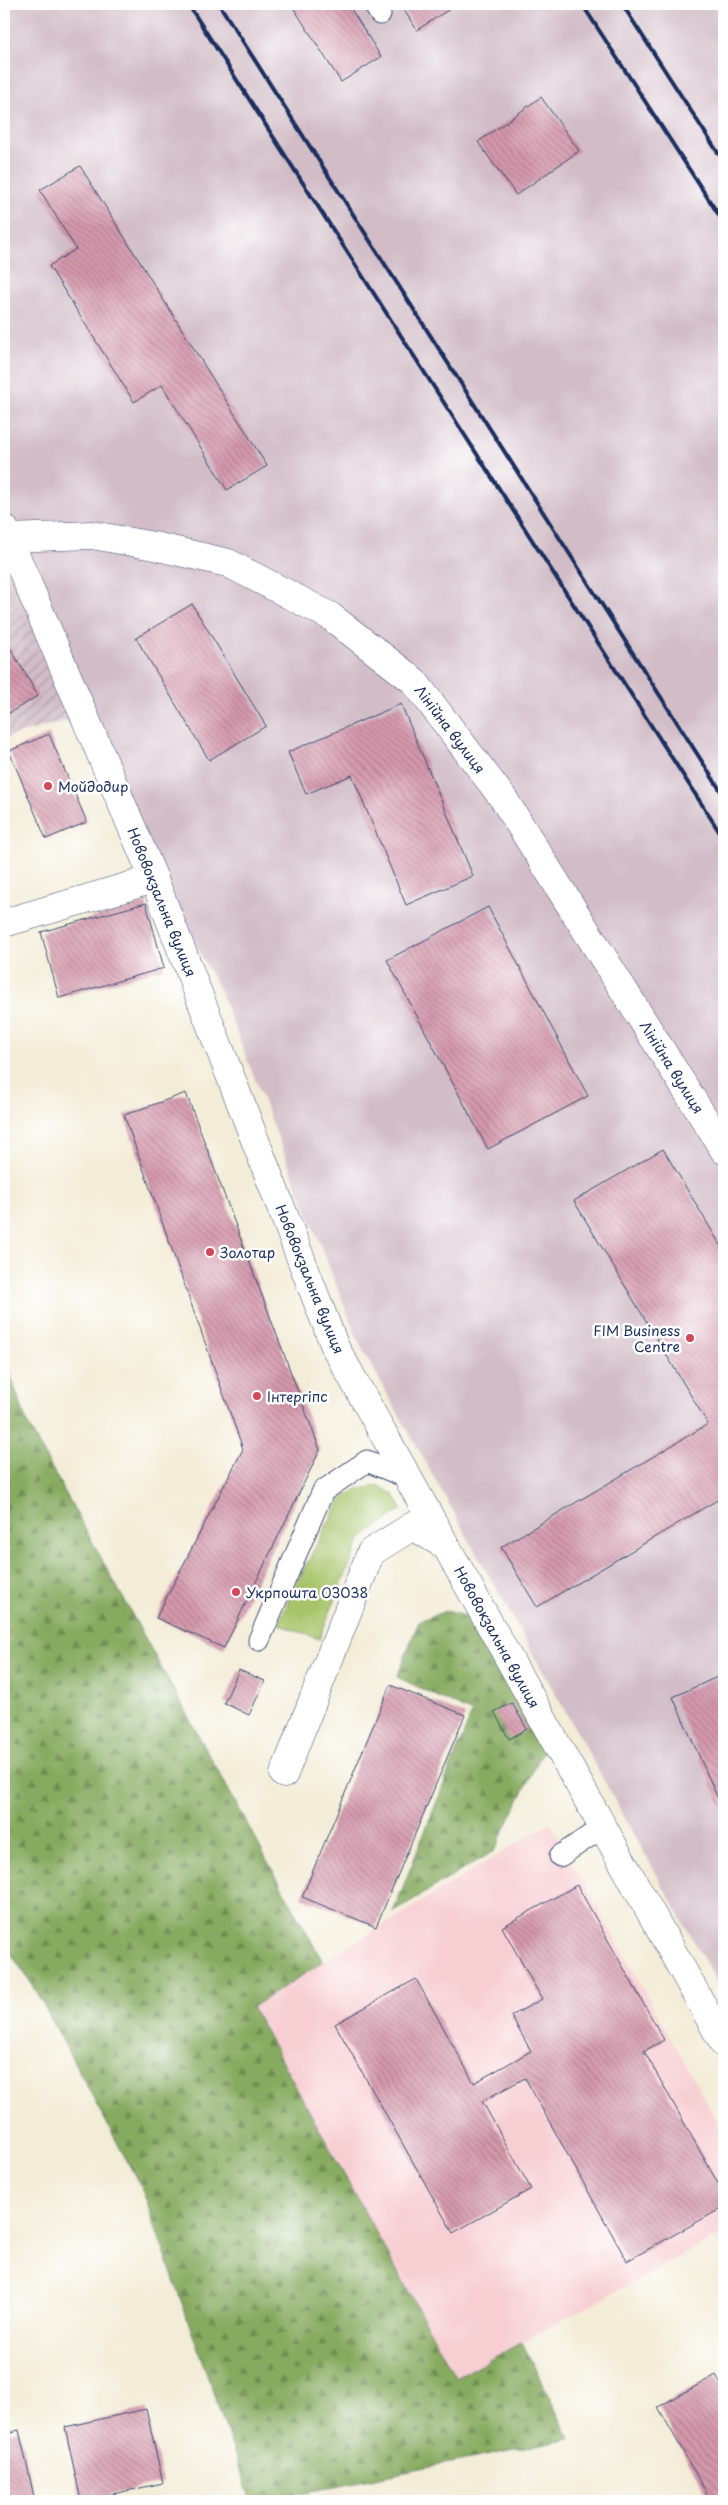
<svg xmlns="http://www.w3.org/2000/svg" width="728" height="2505" font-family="'Playpen Sans',sans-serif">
<defs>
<pattern id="industrial-furrows" width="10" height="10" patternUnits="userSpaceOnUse" patternTransform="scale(1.25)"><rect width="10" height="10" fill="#d2bdc7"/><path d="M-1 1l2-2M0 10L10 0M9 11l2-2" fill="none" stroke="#aa9aa5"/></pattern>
<pattern id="forest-firs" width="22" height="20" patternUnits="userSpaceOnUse" patternTransform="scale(1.25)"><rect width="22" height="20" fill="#86aa5f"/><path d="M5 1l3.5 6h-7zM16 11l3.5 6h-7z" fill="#6d8b52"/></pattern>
<pattern id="building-back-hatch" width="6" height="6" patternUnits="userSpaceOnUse" patternTransform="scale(1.25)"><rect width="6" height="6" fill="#d598ac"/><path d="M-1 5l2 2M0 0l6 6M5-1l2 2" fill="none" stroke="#ac7c8f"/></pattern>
</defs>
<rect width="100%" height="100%" fill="#fff"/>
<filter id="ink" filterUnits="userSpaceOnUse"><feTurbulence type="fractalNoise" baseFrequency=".02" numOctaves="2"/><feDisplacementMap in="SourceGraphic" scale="10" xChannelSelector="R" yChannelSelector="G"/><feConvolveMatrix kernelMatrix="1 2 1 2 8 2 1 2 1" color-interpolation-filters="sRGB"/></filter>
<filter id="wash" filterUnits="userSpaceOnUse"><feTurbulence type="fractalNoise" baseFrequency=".0096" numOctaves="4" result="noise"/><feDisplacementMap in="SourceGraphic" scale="20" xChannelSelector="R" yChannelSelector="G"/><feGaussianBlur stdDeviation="1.12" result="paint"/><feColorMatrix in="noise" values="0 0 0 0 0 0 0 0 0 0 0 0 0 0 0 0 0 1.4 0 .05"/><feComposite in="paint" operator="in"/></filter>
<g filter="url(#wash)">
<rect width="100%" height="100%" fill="#f3ecd7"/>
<path fill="#f7cfd3" d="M550,1823L724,2133V2233L456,2378L251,2006Z"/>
<path fill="url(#industrial-furrows)" d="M4,578L78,717L4,738Z"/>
<path fill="#d2bdc7" d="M4,4H724V1995L360,1345L221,993L4,578Z"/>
<path fill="#a8c46b" stroke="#627a64" d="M379,1486L393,1494L402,1509L360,1540L319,1639L278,1624L297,1582L341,1499L358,1489Z"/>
<g fill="url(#forest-firs)" stroke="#506c5e">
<path d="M4,1356L27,1423L323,1962L252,2007L456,2378L522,2342L570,2439L261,2501H251L142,2189L34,1987L4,1944Z"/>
<path d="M446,1611L474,1618L546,1745L494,1851L393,1912L472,1713L397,1677L419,1621Z"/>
</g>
<g id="blocks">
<g fill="url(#building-back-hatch)">
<path d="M291,4H348L381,57L341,82Z"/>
<path d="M400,4H448L451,8L417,30Z"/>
<path d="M541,97L579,151L516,195L478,142Z"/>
<path d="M80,166L267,466L227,490L162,385L134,402L49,266L76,249L40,190Z"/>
<path d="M192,604L266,726L209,760L136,638Z"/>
<path d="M4,637L38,696L4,716Z"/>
<path d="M401,704L473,876L406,905L352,775L306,794L288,752Z"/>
<path d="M49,734L87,822L46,839L9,751Z"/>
<path d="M146,903L164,968L59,998L41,932Z"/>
<path d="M488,907L588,1096L488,1149L387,960Z"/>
<path d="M186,1093L320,1450L224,1648L156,1618L243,1449L124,1115Z"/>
<path d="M663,1149L724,1251V1496L537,1607L501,1547L708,1424L574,1201Z"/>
<path d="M239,1670L265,1681L249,1715L224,1703Z"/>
<path d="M724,1674V1812L673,1697Z"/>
<path d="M390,1685L465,1715L376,1927L302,1897Z"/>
<path d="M512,1703L527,1729L509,1739L494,1712Z"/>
<path d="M577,1885L664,2040L644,2051L724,2194V2207L627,2261L525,2078L482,2101L531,2189L453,2233L335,2024L416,1979L474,2083L531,2051L511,2016L542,1999L502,1927Z"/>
<path d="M716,2375L724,2390V2501H711L658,2407Z"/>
<path d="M146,2409L163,2483L81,2501L65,2427Z"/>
<path d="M19,2430L35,2501H4V2434Z"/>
</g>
</g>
</g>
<g filter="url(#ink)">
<use href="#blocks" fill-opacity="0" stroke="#3b4b70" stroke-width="1"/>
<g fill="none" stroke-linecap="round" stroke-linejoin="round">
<defs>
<g id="lane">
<path d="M374,4L380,14"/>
<path d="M259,1640L323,1491L367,1461L409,1478"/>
<path d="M560,1856L603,1827"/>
</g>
<g id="street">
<path d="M4,528L154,879L335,1347L724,2044"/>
<path d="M9,538L92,535L154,546L228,563L330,616L414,681L503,798L724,1150"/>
<path d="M4,923L154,879"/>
<path d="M284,1774L371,1552L413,1526L446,1546"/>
</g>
</defs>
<use href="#lane" stroke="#3b4b70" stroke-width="23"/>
<use href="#street" stroke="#3b4b70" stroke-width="29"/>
<use href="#lane" stroke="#fff" stroke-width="21"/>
<use href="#street" stroke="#fff" stroke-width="28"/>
<g stroke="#1b2f5e" stroke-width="4">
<path d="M188,4L724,839"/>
<path d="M219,4L724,796"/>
<path d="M582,4L724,223"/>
<path d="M622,4L724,162"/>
</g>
</g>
</g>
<g fill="#d1495b" stroke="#fff" stroke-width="2">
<circle cx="48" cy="786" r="5"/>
<circle cx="210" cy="1252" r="5"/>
<circle cx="690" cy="1338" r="5"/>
<circle cx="257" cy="1396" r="5"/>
<circle cx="236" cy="1592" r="5"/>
</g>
<g text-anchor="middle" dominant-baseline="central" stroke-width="5" stroke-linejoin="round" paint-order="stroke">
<g font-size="14" fill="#1b2f5e" stroke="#fff">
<text transform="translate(450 729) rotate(53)">Лінійна вулиця</text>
<text transform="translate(162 902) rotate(68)">Нововокзальна вулиця</text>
<text transform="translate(672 1067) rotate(58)">Лінійна вулиця</text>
<text transform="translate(310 1279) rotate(68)">Нововокзальна вулиця</text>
<text transform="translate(497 1637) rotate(61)">Нововокзальна вулиця</text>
</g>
<g font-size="14" fill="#1b2f5e" stroke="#fff" text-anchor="start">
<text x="58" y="786">Мойдодир</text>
<text x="220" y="1252">Золотар</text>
<text x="680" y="1330" text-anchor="end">FIM Business<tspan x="680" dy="16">Centre</tspan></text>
<text x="267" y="1396">Інтергіпс</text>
<text x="246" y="1592">Укрпошта 03038</text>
</g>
</g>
<rect width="728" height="2505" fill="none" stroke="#fff" stroke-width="20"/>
</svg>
